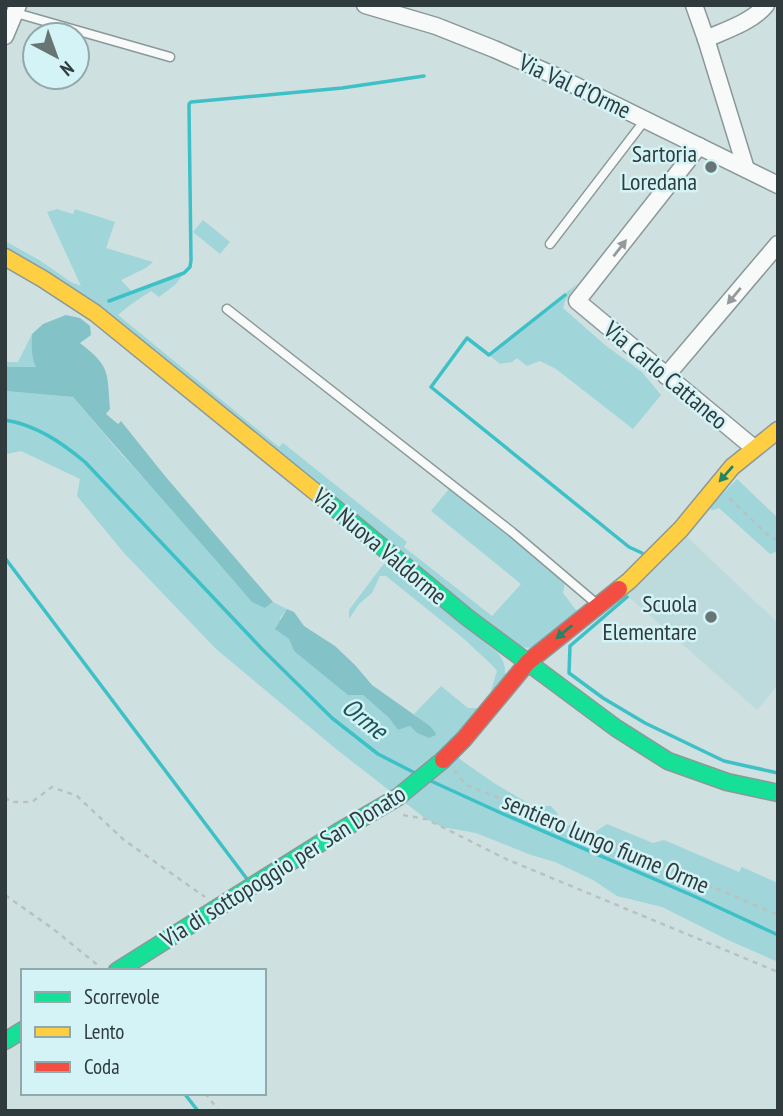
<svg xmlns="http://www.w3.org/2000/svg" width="783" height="1116" font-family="'PT Sans Narrow',sans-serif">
<rect width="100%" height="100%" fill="#cfe0e0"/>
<path fill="#bddbdd" d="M684,534L778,623V685L757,710L623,592Z"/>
<g fill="#a0d6d9">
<path d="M57,209L73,214L75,209L115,222L106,248L153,262L146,268L121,280L132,292L184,273L176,284L159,297L151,291L130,305L118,315L279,447L283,443L407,542L404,547L492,616L521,584L431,511L452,485L566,578L563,593L576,610L586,614L530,648L520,647L275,459L5,257V241L39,260L71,282L81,286L47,212Z"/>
<path d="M203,220L230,242L220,254L193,232Z"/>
<path d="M577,284L565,301L563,308L605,345L642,372L661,395L633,429L556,369L540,361L527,366L517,358L512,362L500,364L489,355Z"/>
<path d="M32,334C31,345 31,358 37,368L5,367V362H18Z"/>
<path d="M5,391L73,397L122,455L265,608L273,602L287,609L280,618L294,651L363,695L389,718L398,730L410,726L417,733L435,732L414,714L441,686L468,708H478L452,751L461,760L494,783L533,806H551L558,814L555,820L590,835L607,824L653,843L664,840L739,872L742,867L778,883V962L728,940L662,907L617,896L593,880L555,862L531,855L476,833L442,827L426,819L336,749L216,649L124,553L77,496L80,479L21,451L7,454L5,456Z"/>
<path d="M737,479L778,518V551L770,554L719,508L713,510L708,509Z"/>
<path d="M387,562L498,653C506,663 506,671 504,683L491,691L497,671L493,666L463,638L386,576H380L372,593L359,604L349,619V610L382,566Z"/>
</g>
<g fill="#83c3c8">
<path d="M66,315L80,318L90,326L91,335L80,343C111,367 107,372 110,409L106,414L118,424L121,421L165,476L273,602L265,608L252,602C193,533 132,466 73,397L5,391V367H36C31,357 31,345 32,334L43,324Z"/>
<path d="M287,609L294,612L304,626L335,646L355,665L372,685L430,726L435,732L436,735L429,738L417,733L410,726L398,730L389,718L363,695H348L294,651L289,639L275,629Z"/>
</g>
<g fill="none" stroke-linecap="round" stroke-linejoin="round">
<g stroke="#3ec0c7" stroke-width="3.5">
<path d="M565,295L489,355L467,338L431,387L629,547L642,553"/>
<path d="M109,301L184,273L190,267L191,260L189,107V104L191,102L342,88L424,76"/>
<path d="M5,420C36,425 61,442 85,462L262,649L332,718L378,754L415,773"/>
<path d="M5,558L247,879"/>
<path d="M627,597L570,646L569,673L603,698L645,723L724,761L778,773"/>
<path d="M431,781L501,813L696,897L778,935"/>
<path d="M184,1093L198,1111"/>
</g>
<defs>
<g id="lane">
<path d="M16,13L170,57"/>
<path d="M550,244L645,120"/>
<path d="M227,309L512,532L598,605"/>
</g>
<g id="street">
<path d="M365,5L436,26L494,49L560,78L778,185"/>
<path d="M694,5L706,39L746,169"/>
<path d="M5,36L18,5"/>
<path d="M706,39C726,30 752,22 766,5"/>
<path d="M699,146L577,301L754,448"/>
<path d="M666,376L778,244"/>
</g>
<g id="fast">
<path d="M324,499L468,618L616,728L668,761L727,782L778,793"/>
<path d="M117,971L338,832L398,797L443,760"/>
<path d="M5,1041L23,1030"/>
</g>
<g id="slow">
<path d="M5,257L43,279L95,313L324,499"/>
<path d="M619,589L629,581L681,529L732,467L778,430"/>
</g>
<path id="jam" d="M443,760L464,739L528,662L619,589"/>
</defs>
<use href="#lane" stroke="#8b9898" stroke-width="11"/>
<use href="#street" stroke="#8b9898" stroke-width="19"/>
<use href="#fast" stroke="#8b9898" stroke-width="19"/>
<use href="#slow" stroke="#8b9898" stroke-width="19"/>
<use href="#jam" stroke="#8b9898" stroke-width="19"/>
<g stroke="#bbc0c0" stroke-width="2.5" stroke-dasharray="5 5" stroke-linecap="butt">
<path d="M729,498L771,538L778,540"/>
<path d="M454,770L466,785L575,828L778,915"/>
<path d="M5,797L11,802H32L52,787L77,796L124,840L205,897"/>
<path d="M403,815L426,819L506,859L778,972"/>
<path d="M5,895L52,928L100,967"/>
<path d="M205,1093L219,1111"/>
</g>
<use href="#lane" stroke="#f8fafa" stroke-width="8"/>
<use href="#street" stroke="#f8fafa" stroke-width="16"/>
<use href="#fast" stroke="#16e098" stroke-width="16"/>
<use href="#slow" stroke="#ffcf43" stroke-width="16"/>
<use href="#jam" stroke="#f24e42" stroke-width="16"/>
</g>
<defs><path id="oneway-solid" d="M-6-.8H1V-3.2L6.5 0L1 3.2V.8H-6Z" transform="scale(1.75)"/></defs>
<g fill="#949a9b">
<use href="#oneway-solid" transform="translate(620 248) rotate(-52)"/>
<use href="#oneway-solid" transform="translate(734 296) rotate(130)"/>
</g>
<g fill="#248565">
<use href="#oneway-solid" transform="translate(726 474) rotate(131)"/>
<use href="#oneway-solid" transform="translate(564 632) rotate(141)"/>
</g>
<g fill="#677575" stroke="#d4f3f6" stroke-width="2.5">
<circle cx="711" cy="167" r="7"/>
<circle cx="711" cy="617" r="7"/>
</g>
<g text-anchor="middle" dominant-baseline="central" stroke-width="5" stroke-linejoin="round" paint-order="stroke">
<g font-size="24" fill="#2f3b3c" stroke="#d4f3f6">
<text transform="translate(575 86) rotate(25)">Via Val d'Orme</text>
<text transform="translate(666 375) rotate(40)">Via Carlo Cattaneo</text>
<text transform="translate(380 546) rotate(40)">Via Nuova Valdorme</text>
<text transform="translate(606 843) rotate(23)">sentiero lungo fiume Orme</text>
<text transform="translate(283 866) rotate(-32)">Via di sottopoggio per San Donato</text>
</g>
<g font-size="24" fill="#2f3b3c" stroke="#d4f3f6" text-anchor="end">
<text x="697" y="153">Sartoria<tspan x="697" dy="28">Loredana</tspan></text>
<text x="697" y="603">Scuola<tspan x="697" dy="28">Elementare</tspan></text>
</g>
<g font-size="26" font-style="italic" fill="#1b5559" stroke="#d4f3f6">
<text transform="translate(365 718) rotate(39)">Orme</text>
</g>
</g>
<rect width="783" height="1116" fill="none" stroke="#2f3b3c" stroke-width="14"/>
<rect x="21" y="969" width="245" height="126" fill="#d4f3f6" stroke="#92a9ac" stroke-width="2"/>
<rect x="35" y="992" width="35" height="10" fill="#16e098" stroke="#92a9ac" stroke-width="2"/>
<text x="84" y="1004" font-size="21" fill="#2f3b3c">Scorrevole</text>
<rect x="35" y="1027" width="35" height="10" fill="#ffcf43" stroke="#92a9ac" stroke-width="2"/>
<text x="84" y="1039" font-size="21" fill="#2f3b3c">Lento</text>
<rect x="35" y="1062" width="35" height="10" fill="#f24e42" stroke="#92a9ac" stroke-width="2"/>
<text x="84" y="1074" font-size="21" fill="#2f3b3c">Coda</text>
<g transform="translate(56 56) rotate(139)"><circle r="33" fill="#d4f3f6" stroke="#92a9ac" stroke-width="2"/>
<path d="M0-5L12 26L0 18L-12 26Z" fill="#677575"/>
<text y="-10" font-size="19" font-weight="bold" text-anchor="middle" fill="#2f3b3c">N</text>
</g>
</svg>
